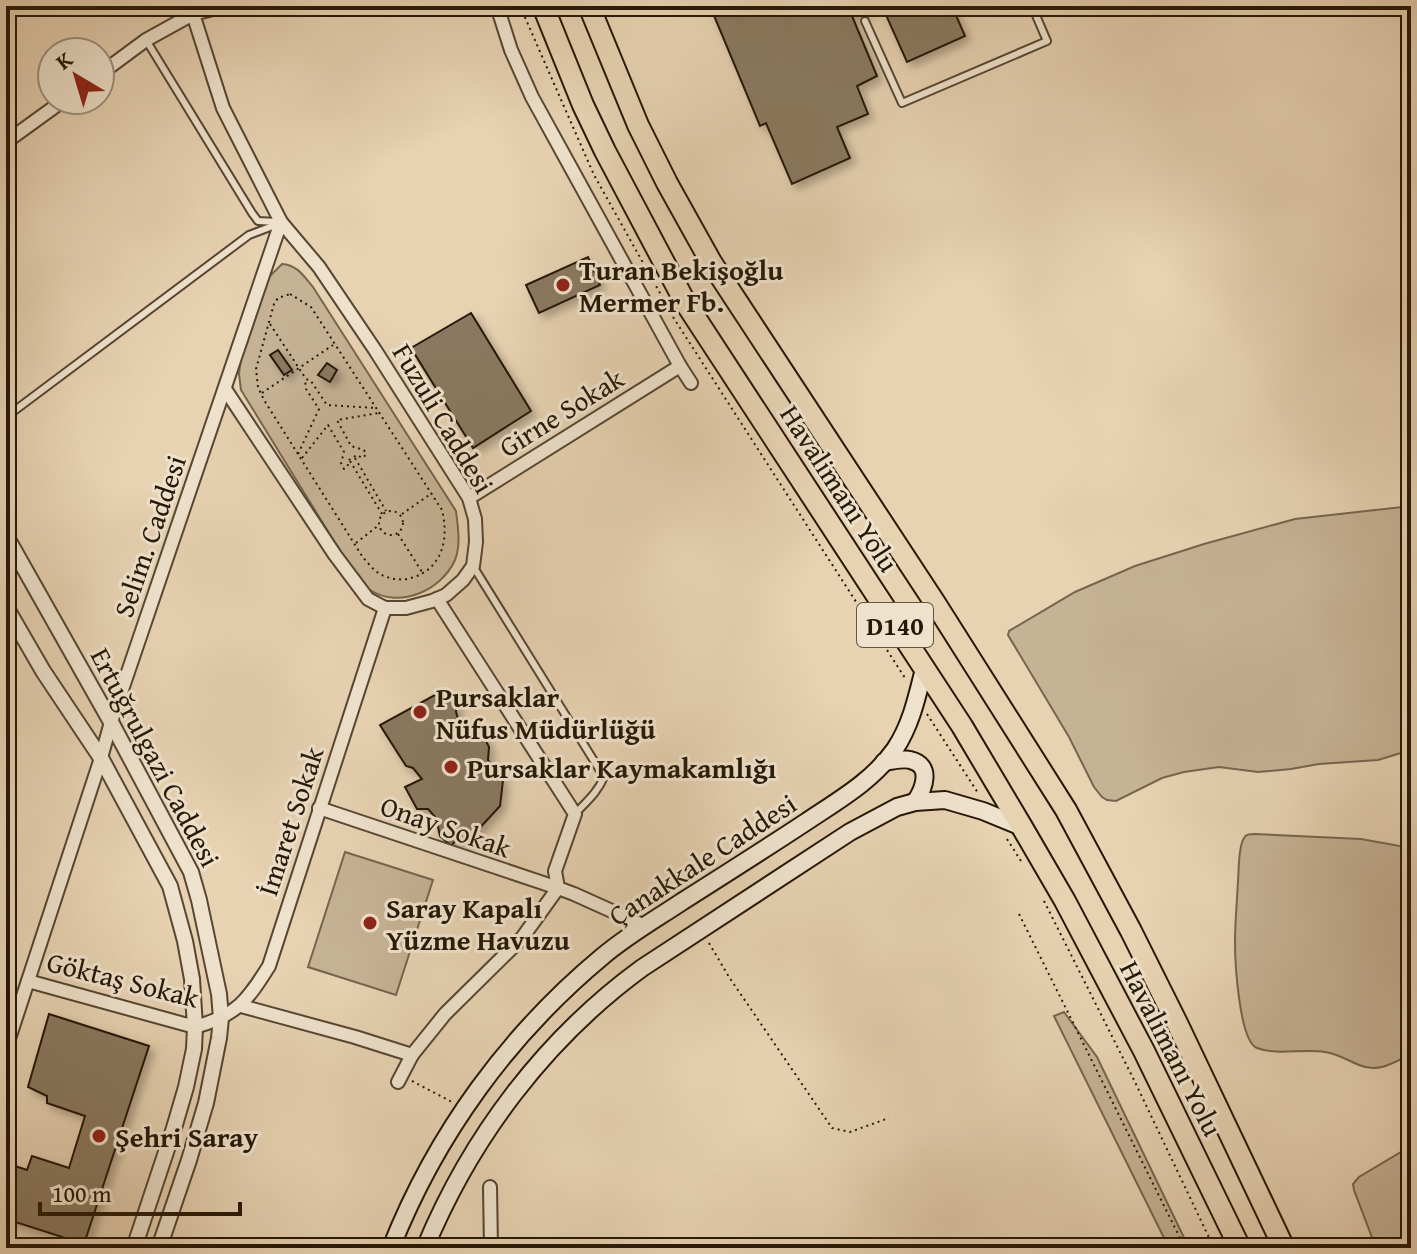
<svg xmlns="http://www.w3.org/2000/svg" width="1417" height="1254" font-family="'Gentium Book Plus',serif">
<defs>
<filter id="shadow"><feDropShadow dx="5" dy="5" stdDeviation="4" flood-color="#0004"/></filter>
</defs>
<rect width="100%" height="100%" fill="#e7d2b2"/>
<filter id="stains"><feTurbulence type="fractalNoise" baseFrequency=".0025" numOctaves="4"/><feColorMatrix values="0 0 0 0 .2 0 0 0 0 .09 0 0 0 0 .02 0 0 0 .5 -.17"/></filter>
<radialGradient id="worn" r=".72"><stop offset=".6" stop-color="#630" stop-opacity="0"/><stop offset="1" stop-color="#630" stop-opacity=".3"/></radialGradient>
<g fill="#c6b295" stroke="#76654e" stroke-width="2">
<path d="M282,264C297,265 303,275 313,287L456,511C458,527 461,545 455,560C441,591 399,609 370,590C365,587 360,581 356,577L241,390L239,374L241,357L265,281Z"/>
<path d="M1411,506V750L1378,760L1319,764L1291,769L1258,772L1219,767L1184,772L1162,778L1116,801L1107,800L1102,797L1094,787L1069,737L1008,635L1009,631L1075,592L1135,566L1204,544L1295,519Z"/>
<path d="M1255,834L1361,839L1411,848V1054C1394,1063 1378,1073 1359,1065C1347,1060 1338,1054 1325,1052C1304,1048 1278,1056 1257,1048C1239,1041 1235,961 1235,942C1235,922 1237,901 1238,881C1239,870 1238,847 1244,838C1246,834 1250,834 1255,834Z"/>
<path d="M345,852L433,880L396,995L308,967Z"/>
<path d="M1064,1012L1097,1057L1189,1248H1169L1054,1016Z"/>
<path d="M1411,1146V1248H1376L1354,1190L1353,1184L1359,1177Z"/>
</g>
<g fill="#8a7960" stroke="#261807" stroke-width="2" filter="url(#shadow)">
<path d="M710,6H877L852,16L877,76L857,86L868,114L837,127L850,158L792,184L766,123L760,126Z"/>
<path d="M882,6H952L965,36L907,62Z"/>
<path d="M588,257L600,285L539,313L526,285Z"/>
<path d="M471,313L531,411L473,448L411,348Z"/>
<path d="M278,350L292,370L284,375L270,355Z"/>
<path d="M327,363L337,370L330,382L318,375Z"/>
<path d="M444,690L457,702L456,712L460,725L479,727L489,747L488,760L503,780L500,806L465,844L459,837L451,846L440,836L436,818L428,809H417L405,787L422,779L413,768L406,766L380,725Z"/>
<path d="M49,1014L149,1046L84,1244L6,1219V1173L9,1164L27,1170L32,1156L69,1168L85,1116L47,1103V1096L28,1087Z"/>
</g>
<g fill="none" stroke-linecap="round" stroke-linejoin="round">
<defs>
<g id="service">
<path d="M865,21L902,103L1047,41L1032,6"/>
<path d="M146,40L252,213L258,221L278,222"/>
<path d="M6,417L249,235L278,224"/>
<path d="M473,566L604,777C598,792 586,802 575,814"/>
</g>
<g id="minor">
<path d="M193,6V14L223,108L281,222L319,267L375,350L469,498L475,519L476,542L473,566L463,580L446,595L432,601L406,608H385L368,599L335,555L225,389"/>
<path d="M497,6L511,50L532,97L680,366L691,383"/>
<path d="M100,74L146,40L193,14L225,6"/>
<path d="M6,142L64,100"/>
<path d="M469,498L680,366"/>
<path d="M437,599L575,814L555,871L558,888L574,894L645,926"/>
<path d="M319,808L558,888L522,938L445,1014L412,1055L398,1082"/>
<path d="M28,981L195,1027C237,1015 247,1001 269,966L385,608"/>
<path d="M241,1006L355,1037L412,1055"/>
<path d="M6,1048L101,758L111,722L281,222"/>
<path d="M490,1187L491,1248"/>
</g>
<g id="tertiary">
<path d="M6,536L111,722L191,872L199,900L219,994L221,1018L219,1038L206,1103L189,1160L159,1248"/>
<path d="M6,607L43,671L101,758L170,886L185,941L192,979L195,1027L194,1049L186,1087L174,1128L134,1248"/>
</g>
<g id="secondary">
<path d="M884,762C892,761 903,758 910,760C933,765 924,789 915,802"/>
<path d="M391,1248C436,1134 509,1034 603,956C628,935 656,919 683,901C724,875 765,849 806,822C837,801 873,781 895,749C911,725 917,697 924,669"/>
<path d="M425,1248C471,1137 545,1039 642,968L850,832L897,807L915,802L945,800L983,811L1022,827"/>
</g>
<g id="trunk">
<path d="M543,6L583,105L605,151L685,302L962,726L1022,827L1065,901L1144,1051L1240,1248"/>
<path d="M589,6L638,125L667,183L711,262L935,603L1066,810L1131,931L1177,1023L1284,1248"/>
</g>
</defs>
<use href="#service" stroke="#564632" stroke-width="10"/>
<use href="#minor" stroke="#564632" stroke-width="16"/>
<use href="#tertiary" stroke="#564632" stroke-width="18"/>
<use href="#secondary" stroke="#261807" stroke-width="20"/>
<use href="#trunk" stroke="#261807" stroke-width="24"/>
<g stroke="#261807" stroke-width="2" stroke-dasharray="2 4" stroke-linecap="butt">
<path d="M520,6L594,175L670,311"/>
<path d="M290,294L311,307L442,510C449,538 443,569 411,578C401,581 389,579 380,574C373,570 367,562 362,556L264,400L258,387L256,369L274,304L278,298Z"/>
<path d="M673,317L905,678"/>
<path d="M270,324L306,379L311,381L327,405L375,408"/>
<path d="M262,393L333,345"/>
<path d="M298,454L319,409L306,389L305,380"/>
<path d="M302,458L328,425L344,452L341,463L344,469L348,465L349,460L357,455L362,458L366,455L364,450L351,446L337,420L379,413"/>
<path d="M355,458L386,511"/>
<path d="M350,461L382,514"/>
<circle cx="391" cy="523" r="12"/>
<path d="M402,514L432,493"/>
<path d="M398,534L422,572"/>
<path d="M356,543L379,525"/>
<path d="M927,714L978,793"/>
<path d="M1007,839L1021,861"/>
<path d="M1044,901L1134,1080L1214,1248"/>
<path d="M1019,914L1185,1248"/>
<path d="M709,943L729,977L832,1128L850,1132L889,1118"/>
<path d="M412,1081L452,1102"/>
</g>
<use href="#service" stroke="#efe2cd" stroke-width="6"/>
<use href="#minor" stroke="#efe2cd" stroke-width="12"/>
<use href="#tertiary" stroke="#efe2cd" stroke-width="14"/>
<use href="#secondary" stroke="#efe2cd" stroke-width="16"/>
<use href="#trunk" stroke="#e7d2b2" stroke-width="20"/>
</g>
<g fill="#8f2418" stroke="#efe2cd" stroke-width="3">
<circle cx="563" cy="285" r="8"/>
<circle cx="420" cy="712" r="8"/>
<circle cx="451" cy="767" r="8"/>
<circle cx="370" cy="923" r="8"/>
<circle cx="99" cy="1136" r="8"/>
</g>
<g text-anchor="middle" dominant-baseline="central" stroke-width="6" stroke-linejoin="round" paint-order="stroke">
<rect fill="#efe2cd" stroke="#625542" stroke-width="2" x="857" y="603" width="76" height="44" rx="6"/>
<g font-size="26" font-weight="bold" fill="#261807">
<text x="895" y="625">D140</text>
</g>
<g font-size="28" font-weight="bold" fill="#261807" stroke="#efe2cd" text-anchor="start">
<text x="579" y="269">Turan Bekişoğlu<tspan x="579" dy="32">Mermer Fb.</tspan></text>
<text x="436" y="696">Pursaklar<tspan x="436" dy="32">Nüfus Müdürlüğü</tspan></text>
<text x="467" y="767">Pursaklar Kaymakamlığı</text>
<text x="386" y="907">Saray Kapalı<tspan x="386" dy="32">Yüzme Havuzu</tspan></text>
<text x="115" y="1136">Şehri Saray</text>
</g>
<g font-size="28" fill="#261807" stroke="#efe2cd">
<text transform="translate(561 412) rotate(-32)">Girne Sokak</text>
<text transform="translate(444 418) rotate(59)">Fuzuli Caddesi</text>
<text transform="translate(840 488) rotate(57)">Havalimanı Yolu</text>
<text transform="translate(149 536) rotate(-71)">Selim. Caddesi</text>
<text transform="translate(156 757) rotate(62)">Ertuğrulgazi Caddesi</text>
<text transform="translate(290 821) rotate(-72)">İmaret Sokak</text>
<text transform="translate(446 826) rotate(19)">Onay Sokak</text>
<text transform="translate(702 859) rotate(-33)">Çanakkale Caddesi</text>
<text transform="translate(123 979) rotate(14)">Göktaş Sokak</text>
<text transform="translate(1172 1048) rotate(63)">Havalimanı Yolu</text>
</g>
</g>
<rect width="1417" height="1254" fill="none" stroke="#e7d2b2" stroke-width="32"/>
<rect x="8" y="8" width="1401" height="1238" fill="none" stroke="#261807" stroke-width="4"/>
<rect x="16" y="16" width="1385" height="1222" fill="none" stroke="#261807" stroke-width="2"/>
<g transform="translate(76 76) rotate(322)"><circle r="38" fill="#efe2cd" stroke="#9f917e" stroke-width="2"/>
<path d="M0-6L14 30L0 20L-14 30Z" fill="#8f2418"/>
<text y="-12" font-size="22" font-weight="bold" text-anchor="middle" fill="#261807">K</text>
</g>
<path d="M40 1202v12h200v-12" fill="none" stroke="#261807" stroke-width="4"/>
<text x="52" y="1202" font-size="24" fill="#261807" stroke="#efe2cd" stroke-width="6" paint-order="stroke">100 m</text>
<rect width="100%" height="100%" filter="url(#stains)"/>
<rect width="100%" height="100%" fill="url(#worn)"/>
</svg>
